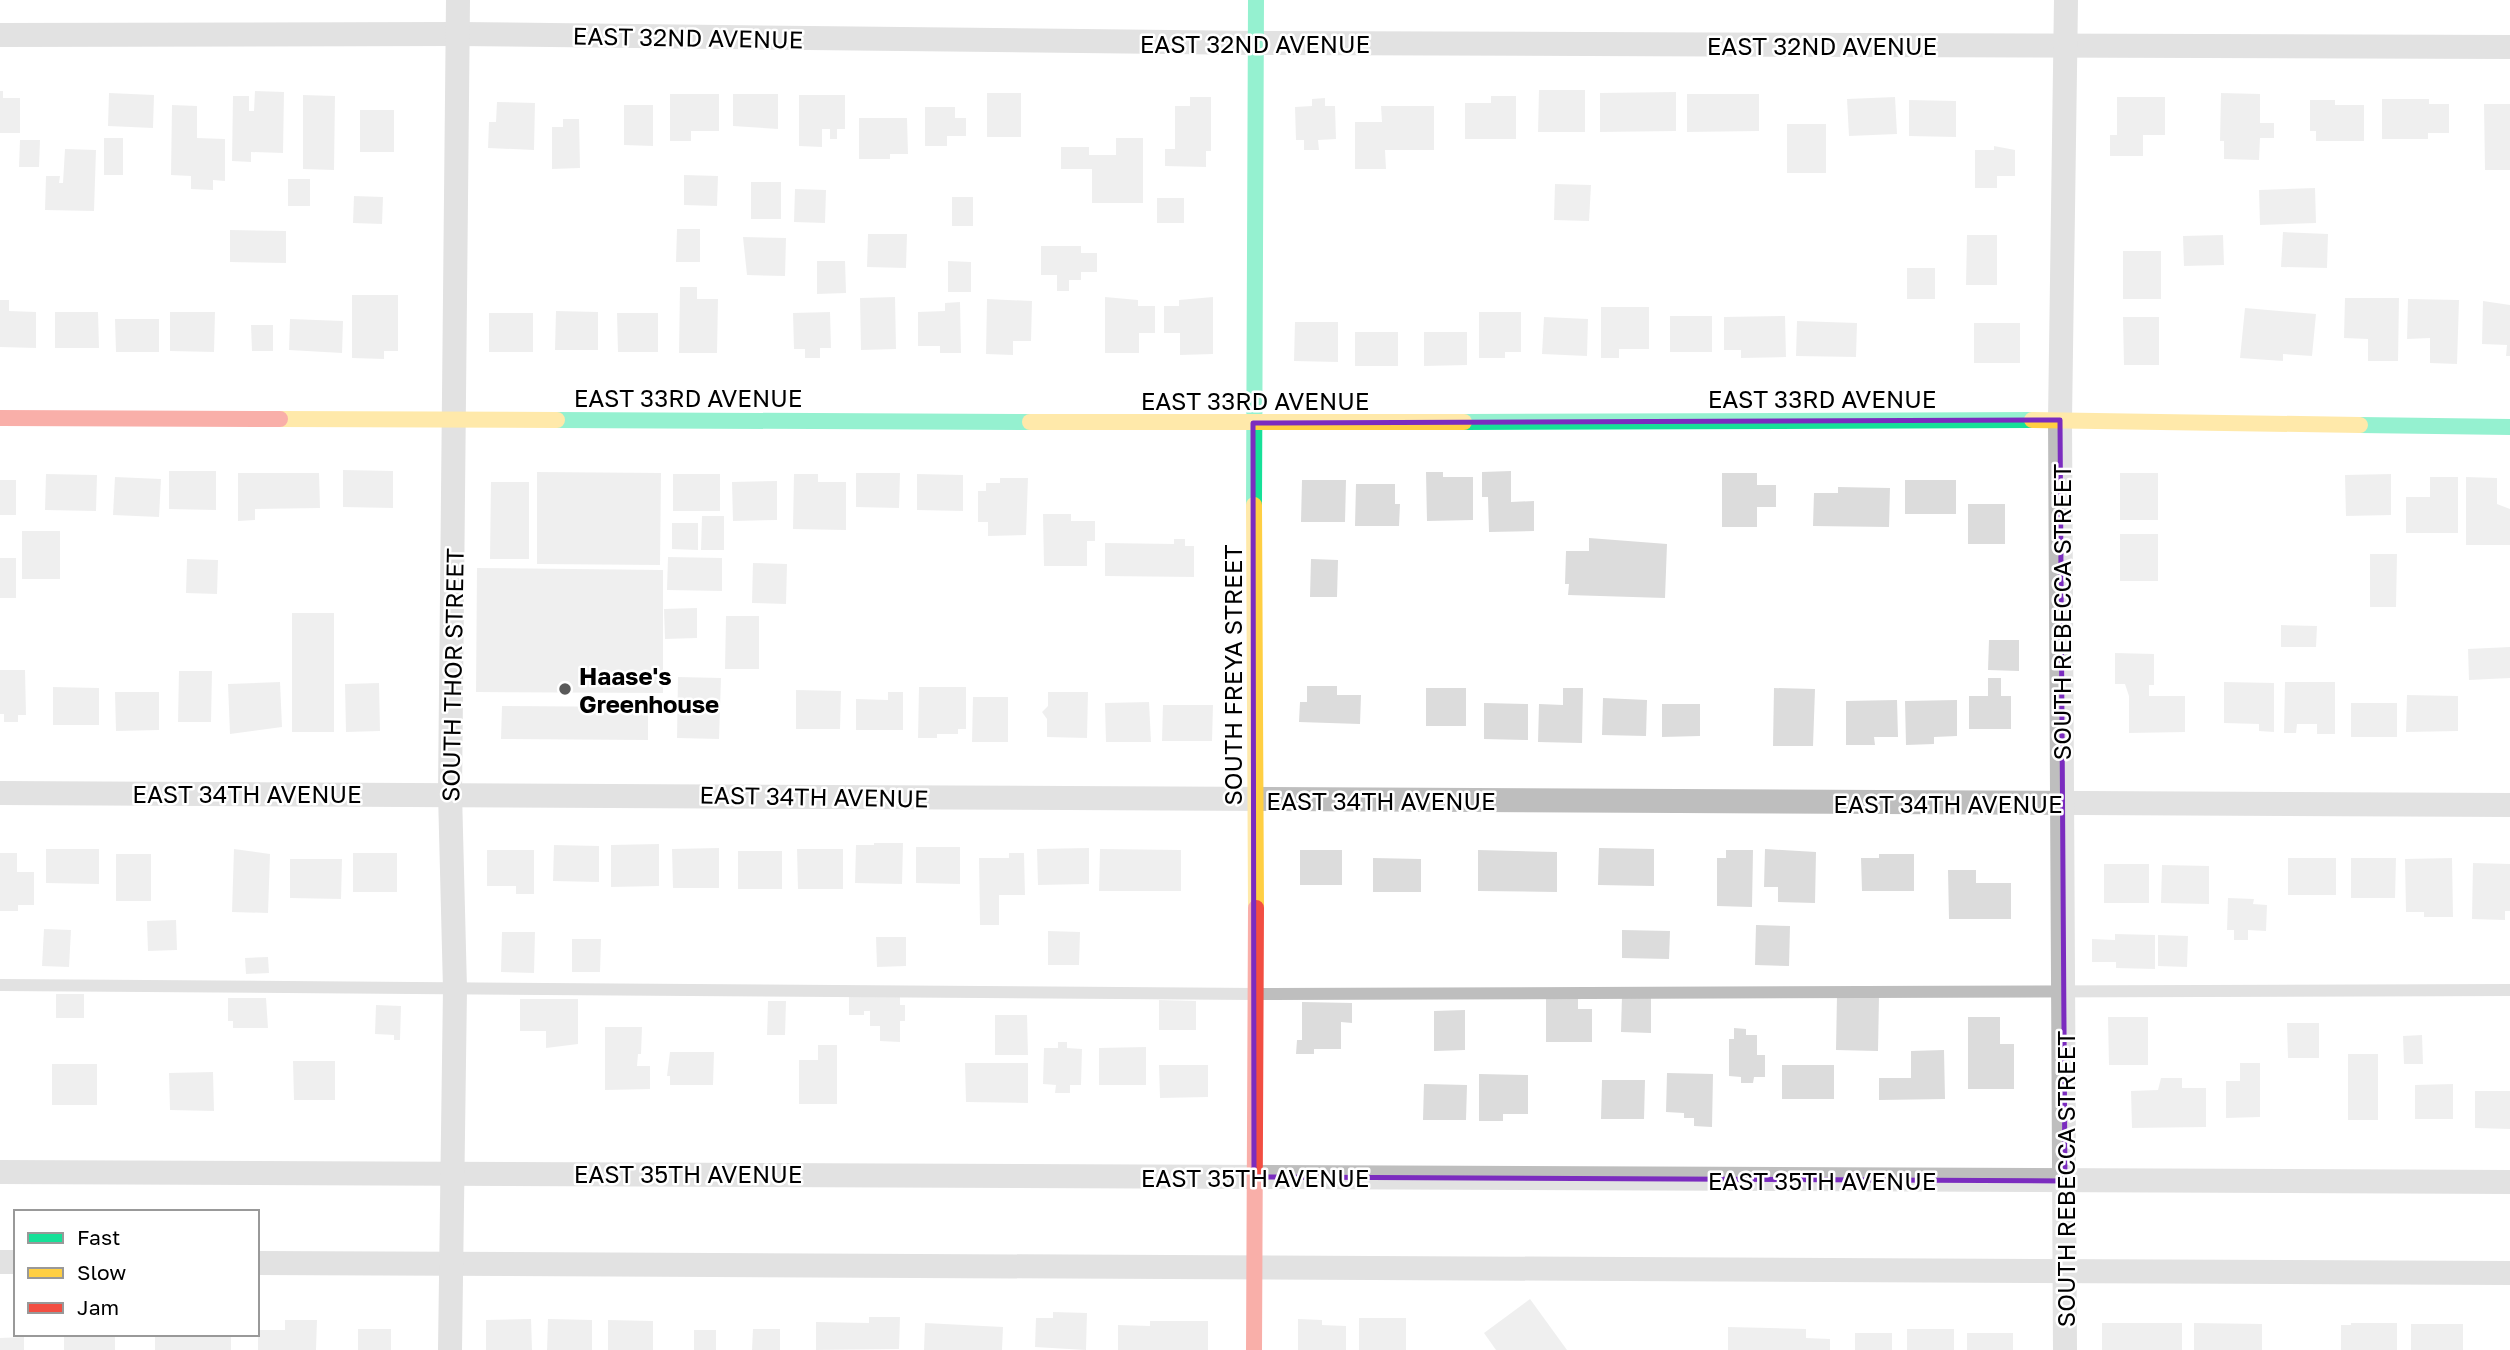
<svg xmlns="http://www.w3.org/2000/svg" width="2510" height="1350" font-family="'Golos Text',sans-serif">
<rect width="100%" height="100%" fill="#fff"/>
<g fill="#dcdcdc">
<path d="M1539,90H1585V132H1538Z"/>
<path d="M0,91H3V98H20V133H0Z"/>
<path d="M255,91L284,92L283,153L251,152V162L232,161L233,96H249V111H254Z"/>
<path d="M1676,92V131L1600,132V93Z"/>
<path d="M109,93L154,95L153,128L108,126Z"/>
<rect x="987" y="93" width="34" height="44"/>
<path d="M2221,93L2260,94V123H2274V138H2260L2259,160L2224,159V141H2220Z"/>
<path d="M670,94H719V131H691V141H670Z"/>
<path d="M733,94H778V129L733,126Z"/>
<path d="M1687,94H1759V131L1687,132Z"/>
<path d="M303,95L335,96L334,170L303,169Z"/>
<path d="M799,95H845V129H837V139H830V129H822V147L799,146Z"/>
<path d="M1491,96H1516V139H1465V103H1491Z"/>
<path d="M1190,97H1211V151H1206V167L1165,166V149H1175V106H1190Z"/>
<path d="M1895,97L1897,134L1849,136L1847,99Z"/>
<path d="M2117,97H2165V135H2143V156H2110V135H2117Z"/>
<path d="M1325,98V106H1335L1336,139L1318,140L1319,150H1304V140H1296L1295,107L1312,106V99Z"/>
<path d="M2382,99H2429V104H2449V133H2428V139H2382Z"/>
<path d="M1909,100L1956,101V137L1909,136Z"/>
<path d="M2310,100H2335V105H2364V141H2316V131H2310Z"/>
<path d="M497,102L535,103L534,150L488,148L489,122H496Z"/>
<path d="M2484,104H2510V170H2485Z"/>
<path d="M172,105L197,106V138L225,139V181L213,180V190L191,189V176L171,175Z"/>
<path d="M624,105H653V146L624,145Z"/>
<path d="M1381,106H1434V150H1385L1386,169H1355V122H1382Z"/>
<path d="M925,107H955V118H966V136H947V146H925Z"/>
<rect x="360" y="110" width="34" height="42"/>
<path d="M859,118H907L908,154H890V159H859Z"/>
<path d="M563,119H579L580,168L552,169V127H563Z"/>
<rect x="1787" y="124" width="39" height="49"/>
<rect x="104" y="138" width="19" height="37"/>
<path d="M1116,138H1143V203H1092V169H1061V147H1089V155H1116Z"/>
<path d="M20,140H40L39,167H19Z"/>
<path d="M1994,146L2015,150V176H1997V188H1975V150H1994Z"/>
<path d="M65,149L96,150L94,211L45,210L46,176H60L59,183H63Z"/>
<path d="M684,175L718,176L717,206L684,205Z"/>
<rect x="288" y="179" width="22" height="27"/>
<rect x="751" y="182" width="30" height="37"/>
<path d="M1555,184L1591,185L1589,221L1554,220Z"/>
<path d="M2315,188L2316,223L2260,225L2259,190Z"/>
<path d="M795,189L826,190L825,223L794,222Z"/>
<path d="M354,196L383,197L382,224L353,223Z"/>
<rect x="952" y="197" width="21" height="29"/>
<rect x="1157" y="198" width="27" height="25"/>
<path d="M677,229H700V262H676Z"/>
<path d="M230,230L286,231V263L230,262Z"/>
<path d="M2283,232L2328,234L2327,268L2281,267Z"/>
<path d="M868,234H907L906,268L867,267Z"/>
<path d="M1967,235H1997V285H1966Z"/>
<path d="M2223,235L2224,265L2184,266L2183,236Z"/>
<path d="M743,237L786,238L785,276L747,275Z"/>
<path d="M1041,246H1081V253H1097V272H1081V280H1069V291H1057V275H1041Z"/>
<rect x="2123" y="251" width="38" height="48"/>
<path d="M817,261H845L846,293L817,294Z"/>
<path d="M948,261L971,262V292H948Z"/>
<rect x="1907" y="268" width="28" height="31"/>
<path d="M680,287H697V299H718L717,353H679Z"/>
<path d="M352,295H398V351H384V359L352,358Z"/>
<path d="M895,297L896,349L861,350L860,298Z"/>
<path d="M1105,297L1138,300V306H1155V333H1139V353H1105Z"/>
<path d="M1213,297V354L1180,355V333H1164V306H1179V300Z"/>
<path d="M2345,298H2399L2398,361H2368V339L2344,338Z"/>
<path d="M987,299L1032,301L1031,341H1013V355L986,354Z"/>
<path d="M2408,299L2459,300L2457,364L2430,363V338L2407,339Z"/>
<path d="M0,300H9V311L36,312V348L0,347Z"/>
<path d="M2483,301L2510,305V356H2506L2507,345L2482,344Z"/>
<path d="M960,302L961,353H940V346H918V312L945,311V303Z"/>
<path d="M1601,307H1649V349H1619V358H1601Z"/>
<path d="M2245,308L2316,314L2312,356L2283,354V361L2240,358Z"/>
<path d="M556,311L598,312V350H555Z"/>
<path d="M55,312H98L99,348H55Z"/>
<path d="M170,312H215L214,352L170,351Z"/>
<path d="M830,312L831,348H820V358H805V349H794L793,313Z"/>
<path d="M1479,312H1521V352H1505V358H1479Z"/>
<rect x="489" y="313" width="44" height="39"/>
<path d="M617,313H658V352H618Z"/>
<rect x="1670" y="316" width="42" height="36"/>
<path d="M1785,316L1786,357L1741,358V350H1724V317Z"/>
<path d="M1544,317L1588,319L1587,356L1542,354Z"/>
<path d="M2123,317H2159V365H2124Z"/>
<path d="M115,319H159V352H116Z"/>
<path d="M290,319L343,321L342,353L289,350Z"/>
<path d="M1797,321L1857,323L1856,357L1796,356Z"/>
<path d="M1295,322H1338V362L1294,361Z"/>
<rect x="1974" y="323" width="46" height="40"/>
<path d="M251,325H273V351H252Z"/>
<rect x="1355" y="332" width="43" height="34"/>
<path d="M1424,332H1467V365L1424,366Z"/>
<path d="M343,470L393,471V508L343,507Z"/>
<path d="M169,471H216V510L169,509Z"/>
<path d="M1511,471V502L1534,501V531L1489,532L1488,497H1482V472Z"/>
<path d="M537,472L661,473L660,565L537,564Z"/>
<path d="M1426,472H1443V477H1473V520L1427,521Z"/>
<path d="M238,473H319L320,508L255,509V520L238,521Z"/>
<path d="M856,473H900L899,508L856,507Z"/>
<path d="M1722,473H1757V485H1776V507H1757V527H1722Z"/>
<rect x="2120" y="473" width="38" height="47"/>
<path d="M46,474L97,475L96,511L45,510Z"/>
<rect x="673" y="474" width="47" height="37"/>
<path d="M794,474H818V482H846V530L793,529Z"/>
<path d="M917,474L963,475V511L917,510Z"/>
<path d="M2391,474V515L2346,516L2345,475Z"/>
<path d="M115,477L161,479L159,517L113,515Z"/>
<path d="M2430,477H2458V533H2406V497H2430Z"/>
<path d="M2466,477L2497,478V504L2510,509V545H2466Z"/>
<path d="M1000,478H1028L1026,535L988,536V522H978V491H986V483H1000Z"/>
<rect x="0" y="480" width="16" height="35"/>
<path d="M1302,480H1346L1345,522H1301Z"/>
<rect x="1905" y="480" width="51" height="34"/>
<path d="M777,481V520L733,521L732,482Z"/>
<path d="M491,482H529V559H490Z"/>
<path d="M1356,484H1395V504H1400L1399,526H1355Z"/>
<path d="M1838,487L1890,488L1889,527L1813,526L1814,493H1838Z"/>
<rect x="1968" y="504" width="37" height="40"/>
<path d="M1043,514H1071V521H1095V541H1087V566H1044Z"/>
<path d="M702,516H724V550H701Z"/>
<path d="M672,523H698V550L672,549Z"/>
<rect x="22" y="531" width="38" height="48"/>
<rect x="2120" y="534" width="38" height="47"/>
<path d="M1589,538L1667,544L1665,598L1568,595L1569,584H1565L1566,551H1589Z"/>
<path d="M1174,539H1185V546H1194V577L1105,576V543L1174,544Z"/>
<path d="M2370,554H2397L2396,607H2370Z"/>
<path d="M668,557L722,558V591L667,590Z"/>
<rect x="0" y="558" width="16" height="40"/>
<path d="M187,559L218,560L217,594L186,593Z"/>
<path d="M1311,559L1338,560L1337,597H1310Z"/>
<path d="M753,563L787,564L786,604L752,603Z"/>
<path d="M477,568L663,570V693L476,692Z"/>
<path d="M697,608V638L665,639L664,609Z"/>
<rect x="292" y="613" width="42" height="119"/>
<path d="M726,616H759V669H725Z"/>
<path d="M2281,625L2317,626L2316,647H2281Z"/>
<path d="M1989,640H2019V671L1988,670Z"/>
<path d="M2510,647V678L2469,680L2468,649Z"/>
<path d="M2115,653L2154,654V685H2149V696H2185V732L2129,733V696L2125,684H2115Z"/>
<path d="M0,670H25L26,715H18V722H4V714H0Z"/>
<path d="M179,671H212L211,722H178Z"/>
<path d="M678,677L721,678L719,739L677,738Z"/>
<path d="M1988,678H2001V696H2011V729H1969V696H1988Z"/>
<path d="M280,682L282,727L230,734L228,684Z"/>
<path d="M2224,682L2274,683V732L2259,731V724L2224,723Z"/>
<path d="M2285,682H2335V734H2317V724H2297L2296,733H2284Z"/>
<path d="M379,683L380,731L346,732L345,684Z"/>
<path d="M1307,686H1337V695H1361L1360,724L1299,722L1300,702H1307Z"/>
<path d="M53,687L99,688V725H53Z"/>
<path d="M919,687H966V729H958V734H937V738H918Z"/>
<rect x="1426" y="688" width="40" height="38"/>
<path d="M1563,688H1583L1582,743L1538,742L1539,704L1563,705Z"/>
<path d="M1774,688L1815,689L1813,746H1773Z"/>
<path d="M796,690L841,691L840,729H796Z"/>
<path d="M115,692H159V730L116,731Z"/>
<path d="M888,692H903V730H856V699L888,700Z"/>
<path d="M1048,692H1088L1087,738L1047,737V719L1042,712L1048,706Z"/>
<path d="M2407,695L2458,696V731L2406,732Z"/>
<path d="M973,697H1008V742H972Z"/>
<path d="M1603,698L1647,700L1646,736L1602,735Z"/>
<path d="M1897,700L1898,737H1874L1875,745H1846V701Z"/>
<path d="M1957,700V736L1934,737V744L1906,745L1905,701Z"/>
<path d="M1149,702L1151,742H1106L1105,703Z"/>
<path d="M1484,703L1528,704V740L1484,739Z"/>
<rect x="2351" y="703" width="46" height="34"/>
<path d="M1662,704H1700V736L1662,737Z"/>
<path d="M1163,705H1213L1212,741H1162Z"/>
<path d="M502,706L648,707V740L501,739Z"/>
<path d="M874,843H903L902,884L855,883L856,845H874Z"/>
<path d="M659,844V886L611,887V845Z"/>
<path d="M554,845L599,846V882L553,881Z"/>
<path d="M916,847H960V884L916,883Z"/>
<path d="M719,848V888H673L672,849Z"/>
<path d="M1089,848V884L1038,885L1037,849Z"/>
<path d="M1599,848L1654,849V886L1598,885Z"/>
<path d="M46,849H99V884L46,883Z"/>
<path d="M234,849L270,854L268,913L232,912Z"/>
<path d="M797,849H843V889H798Z"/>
<path d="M1100,849L1181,850V891H1099Z"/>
<path d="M1765,849L1816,852L1815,903L1778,902V887H1764Z"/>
<path d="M487,850H534V894H516V886H487Z"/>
<rect x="1300" y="850" width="42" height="35"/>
<path d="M1478,850L1557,852V892L1478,891Z"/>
<path d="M1726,850H1753L1752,907L1717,906V858H1726Z"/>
<rect x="738" y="851" width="44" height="38"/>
<path d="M0,853H17V872H34V905H18V911H0Z"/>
<rect x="353" y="853" width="44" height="39"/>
<path d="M1009,853H1024L1025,895H999V925H980L979,858H1009Z"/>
<rect x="116" y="854" width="35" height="47"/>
<path d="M1879,854H1914V891H1862L1861,858H1879Z"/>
<path d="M1373,858L1421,859V892H1373Z"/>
<rect x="2288" y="858" width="48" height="37"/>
<path d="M2351,858H2396L2395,898H2351Z"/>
<path d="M2452,858L2453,917H2424V912H2406L2405,859Z"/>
<path d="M290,859H342L341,899L290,898Z"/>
<path d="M2473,863L2510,864V911H2505V920L2472,919Z"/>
<rect x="2104" y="864" width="45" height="39"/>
<path d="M2162,865L2209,866V904L2161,903Z"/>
<path d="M1948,870H1976V883H2011V919H1949Z"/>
<path d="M2228,898L2254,899L2253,904L2267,905L2266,931L2248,930V940H2234V930H2227Z"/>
<path d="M176,920L177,950L148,951L147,921Z"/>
<path d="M1756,925L1790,926L1789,966L1755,965Z"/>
<path d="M44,929L71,930L69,967L42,966Z"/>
<path d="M1622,930L1670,931L1669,959L1622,958Z"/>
<path d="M1048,931L1080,932L1079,965H1048Z"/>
<path d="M502,932H535L534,973L501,972Z"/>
<path d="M2115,934L2155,935V969L2116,968V962H2092V939L2115,940Z"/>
<path d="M2158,935L2188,936L2187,967L2158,966Z"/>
<path d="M876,937H906V966L877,967Z"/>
<path d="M572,939H601L600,972H572Z"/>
<path d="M268,957L269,973L246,974L245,958Z"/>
<path d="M849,992L900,996V1005H905V1021H900V1042L880,1041V1026H870V1011H864V1015H849Z"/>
<rect x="56" y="994" width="28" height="24"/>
<path d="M1837,995L1879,996L1878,1051L1836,1050Z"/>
<path d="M1622,996H1651V1033L1621,1032Z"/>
<path d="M228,998H266L268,1028H233V1021H228Z"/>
<path d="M520,999H578V1044L546,1048V1031H520Z"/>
<path d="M1546,999H1578V1009H1592V1042H1546Z"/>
<path d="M1159,1000L1196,1001V1030H1159Z"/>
<path d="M768,1001H786L785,1035H767Z"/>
<path d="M1302,1002L1352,1003V1023L1341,1022V1049H1314V1054H1296L1297,1040H1302Z"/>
<path d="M376,1005L401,1006L400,1040H394V1035L375,1034Z"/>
<path d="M1465,1010V1050L1434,1051V1011Z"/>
<path d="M995,1015H1027L1028,1055H995Z"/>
<path d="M1968,1017H2000V1044H2014V1089H1968Z"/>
<path d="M2108,1017H2148V1065H2109Z"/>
<path d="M2287,1023H2319V1058H2288Z"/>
<path d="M605,1027H642L641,1054H638L637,1066H650V1089L605,1090Z"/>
<path d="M1734,1028L1746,1029V1035H1757V1055H1765V1077H1754L1753,1083H1741V1077L1729,1076V1039H1734Z"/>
<path d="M2422,1035L2423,1064H2404L2403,1036Z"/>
<path d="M1058,1042H1067V1048L1082,1049L1081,1085H1070V1093H1055L1056,1085L1043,1084L1044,1048H1058Z"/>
<path d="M818,1045H837V1104H799V1060H818Z"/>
<path d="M1146,1047V1085H1099V1048Z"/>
<path d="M1944,1050L1945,1099L1879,1100V1078H1911V1051Z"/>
<path d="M670,1052H714L713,1085H670V1076H667Z"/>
<rect x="2348" y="1054" width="30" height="66"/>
<path d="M293,1061H335V1100H294Z"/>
<path d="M965,1063H1028V1103L966,1102Z"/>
<path d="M2240,1063H2260V1117L2226,1118V1081H2240Z"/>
<rect x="52" y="1064" width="45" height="41"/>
<path d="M1159,1065H1208V1097L1160,1098Z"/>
<rect x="1782" y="1065" width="52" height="34"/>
<path d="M213,1072L214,1111L170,1110L169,1073Z"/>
<path d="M1667,1073L1713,1074L1712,1127L1694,1126V1118H1684V1113L1666,1112Z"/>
<path d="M1479,1074L1528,1075V1114H1503V1121H1479Z"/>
<path d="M2161,1078H2182V1088H2206V1127L2132,1128L2131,1091L2158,1090Z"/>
<path d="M1602,1080H1645L1644,1119H1601Z"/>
<path d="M1424,1084L1467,1085L1466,1120H1423Z"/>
<path d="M2453,1084V1119H2415V1085Z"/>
<path d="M2475,1091H2510V1129L2475,1128Z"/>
<path d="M1530,1299L1567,1350H1496L1484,1333Z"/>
<path d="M1053,1312L1087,1313L1086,1350L1035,1347L1036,1318H1053Z"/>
<path d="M869,1317H900L899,1349L816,1350V1322L869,1323Z"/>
<rect x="1359" y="1318" width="47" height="32"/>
<path d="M531,1319L532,1350H486V1320Z"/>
<path d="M548,1319L592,1320V1350H547Z"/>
<path d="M1298,1319L1322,1320V1325L1346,1326V1350H1298Z"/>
<path d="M285,1320H317L316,1350H258V1330H285Z"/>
<path d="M608,1320L653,1321V1350H608Z"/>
<path d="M1150,1321H1208V1350H1118V1325L1150,1326Z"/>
<path d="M925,1323L1003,1327L1002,1350H924Z"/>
<rect x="2102" y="1323" width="80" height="27"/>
<path d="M2194,1323L2262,1324V1350H2194Z"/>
<path d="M2351,1323H2397V1350H2341V1325H2351Z"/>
<rect x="2411" y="1324" width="52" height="26"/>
<path d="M1728,1327L1806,1329V1338L1830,1339V1350H1728Z"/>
<rect x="358" y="1329" width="33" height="21"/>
<path d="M753,1329H780V1350H752Z"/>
<rect x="1907" y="1329" width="47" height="21"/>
<rect x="694" y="1330" width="22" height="20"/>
<rect x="1855" y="1333" width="37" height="17"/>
<rect x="1967" y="1333" width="46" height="17"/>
<rect x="64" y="1334" width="51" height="16"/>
<rect x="155" y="1334" width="76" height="16"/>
<path d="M24,1337V1350H0V1338Z"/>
</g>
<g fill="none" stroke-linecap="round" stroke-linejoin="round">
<path stroke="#bebebe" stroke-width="12" d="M0,985L1255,994L2510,990"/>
<g stroke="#bebebe" stroke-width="24">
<path d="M0,35L458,34L1257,43L2510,47"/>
<path d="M0,793L2510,805"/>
<path d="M0,1172L2510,1182"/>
<path d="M0,1262H16"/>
<path d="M257,1263L2510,1273"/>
<path d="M450,1350L455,989L450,793L458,0"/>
<path d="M2065,1350L2060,420L2066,0"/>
</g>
<g stroke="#16e098" stroke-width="16">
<path d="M557,420L1030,422"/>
<path d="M1464,422L2032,420"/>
<path d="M2360,425L2510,427"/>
<path d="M1254,505L1256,0"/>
</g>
<g stroke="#ffcf43" stroke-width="16">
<path d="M280,419L557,420"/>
<path d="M2032,420L2360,425"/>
<path d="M1030,422H1464"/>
<path d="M1254,505L1256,908"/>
</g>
<g stroke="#f24e42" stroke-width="16">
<path d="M0,418L280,419"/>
<path d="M1254,1350L1256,908"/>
</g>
</g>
<path d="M0 0H2510V1350H0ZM2060,420L2065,1181L1254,1177L1253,423Z" fill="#fff" fill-opacity=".55" fill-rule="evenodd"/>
<path fill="none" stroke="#7b2cbf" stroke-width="5" stroke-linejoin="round" d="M2060,420L2065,1181L1254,1177L1253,423Z"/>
<circle fill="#595959" stroke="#fff" stroke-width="2.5" cx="565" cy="689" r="7"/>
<g text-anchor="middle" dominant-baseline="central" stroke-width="5" stroke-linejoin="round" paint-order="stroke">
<g font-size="24" fill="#000" stroke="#fff">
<text transform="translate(688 37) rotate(1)">EAST 32ND AVENUE</text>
<text x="1255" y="43">EAST 32ND AVENUE</text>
<text x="1822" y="45">EAST 32ND AVENUE</text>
<text x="688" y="397">EAST 33RD AVENUE</text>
<text x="1822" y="398">EAST 33RD AVENUE</text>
<text x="1255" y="400">EAST 33RD AVENUE</text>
<text transform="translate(2061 612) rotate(-90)">SOUTH REBECCA STREET</text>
<text transform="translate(452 675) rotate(-89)">SOUTH THOR STREET</text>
<text transform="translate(1232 675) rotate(-90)">SOUTH FREYA STREET</text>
<text x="247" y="793">EAST 34TH AVENUE</text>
<text transform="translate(814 796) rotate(1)">EAST 34TH AVENUE</text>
<text x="1381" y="800">EAST 34TH AVENUE</text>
<text x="1948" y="803">EAST 34TH AVENUE</text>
<text x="688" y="1173">EAST 35TH AVENUE</text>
<text x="1255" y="1177">EAST 35TH AVENUE</text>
<text transform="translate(2065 1179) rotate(-90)">SOUTH REBECCA STREET</text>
<text x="1822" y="1180">EAST 35TH AVENUE</text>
</g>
<g font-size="24" font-weight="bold" fill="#000" stroke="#fff" text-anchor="start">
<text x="579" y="675">Haase's<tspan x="579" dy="28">Greenhouse</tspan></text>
</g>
</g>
<rect x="14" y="1210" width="245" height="126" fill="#ffffff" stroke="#999999" stroke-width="2"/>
<rect x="28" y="1233" width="35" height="10" fill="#16e098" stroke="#999999" stroke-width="2"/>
<text x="77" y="1245" font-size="21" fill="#000000">Fast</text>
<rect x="28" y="1268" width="35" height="10" fill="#ffcf43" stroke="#999999" stroke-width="2"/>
<text x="77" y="1280" font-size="21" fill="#000000">Slow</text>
<rect x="28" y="1303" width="35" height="10" fill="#f24e42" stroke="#999999" stroke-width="2"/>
<text x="77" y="1315" font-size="21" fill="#000000">Jam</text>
</svg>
